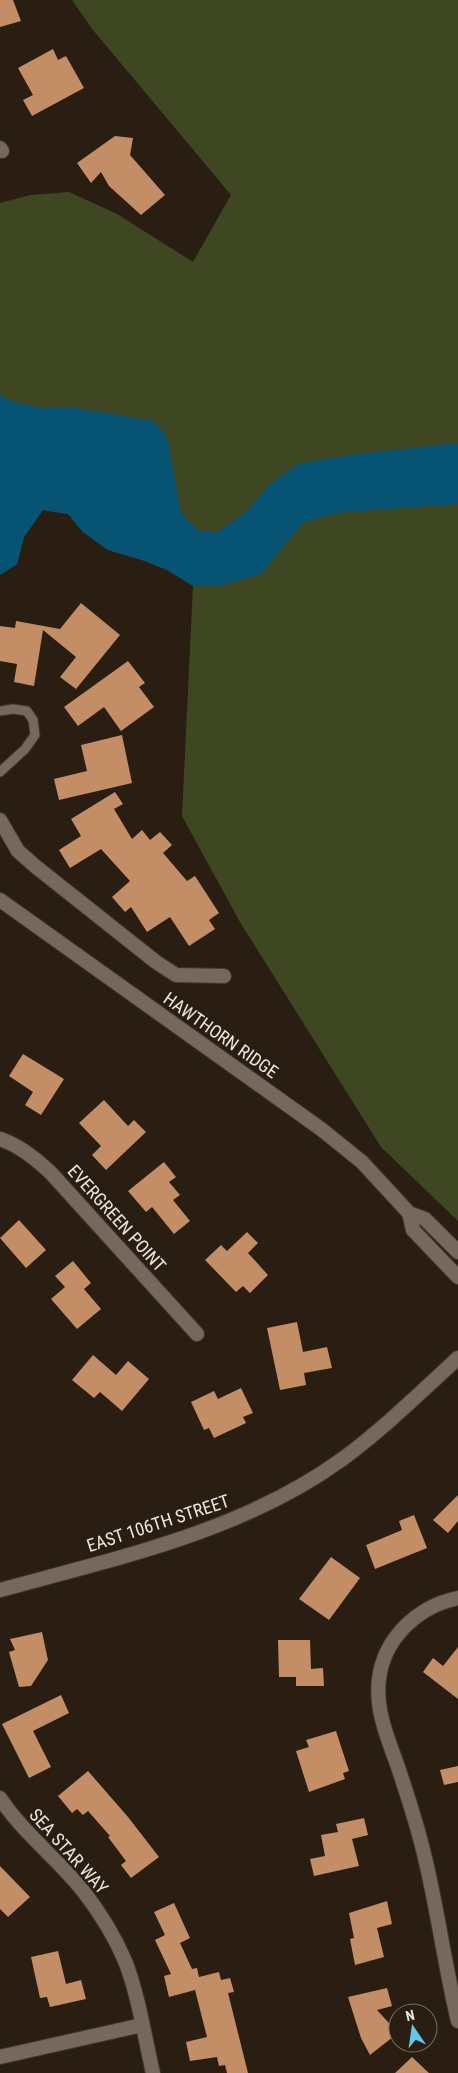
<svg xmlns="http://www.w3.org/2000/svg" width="458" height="2073" font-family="'Roboto Condensed',sans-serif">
<rect width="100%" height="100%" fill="#2a1e12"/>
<path fill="#3f4722" d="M72,0H458V1221L381,1147L240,922L182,816L193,586L167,570L142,560L108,550L83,532L68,514L43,510L24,537L17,564L0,575V203L30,195L69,192L117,214L193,262L231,195L93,30Z"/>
<path fill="#065374" d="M0,395L14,402L41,408H76L154,421L167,437L181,513L200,532L219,531L248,510L270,484L298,464L350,455L458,443V504L336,513L303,523L261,574L222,585L193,586L167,570L142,560L108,550L83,532L68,514L43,510L24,537L17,564L0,575Z"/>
<g fill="#c38e65">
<path d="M0,0H13L21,21L0,27Z"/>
<path d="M53,49L58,60L66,56L84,88L32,116L23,100L33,95L18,68Z"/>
<path d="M115,136L133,138L130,155L165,195L141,215L109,186L101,172L91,183L77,163Z"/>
<path d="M81,603L120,635L76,689L60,677L76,657L43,630L34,686L14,682L17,664L0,661V626L15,628L16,621L60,629Z"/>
<path d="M128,661L145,683L139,687L154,707L121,731L104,707L78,726L64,707Z"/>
<path d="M122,735L132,783L59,800L54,779L87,771L81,745Z"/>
<path d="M115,792L123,804L114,809L132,839L142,830L150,840L160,832L172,845L163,853L187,881L195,876L219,913L209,920L215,929L189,946L170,917L147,932L131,907L125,912L112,897L130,881L101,849L70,868L59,850L81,836L71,819Z"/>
<path d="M23,1054L64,1079L41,1115L25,1105L33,1092L9,1076Z"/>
<path d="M104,1100L128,1126L134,1120L146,1132L106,1170L92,1155L101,1146L79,1123Z"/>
<path d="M164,1162L176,1177L169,1182L180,1195L173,1200L190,1221L174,1234L152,1207L146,1212L128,1191Z"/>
<path d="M19,1220L46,1250L26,1268L0,1238Z"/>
<path d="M247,1232L258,1243L248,1253L268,1275L250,1293L243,1286L236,1292L205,1260L221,1245L227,1251Z"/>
<path d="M73,1261L91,1283L84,1289L101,1309L77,1329L51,1299L65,1287L55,1276Z"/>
<path d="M297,1322L303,1352L327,1347L332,1368L304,1373L306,1385L280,1390L267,1328Z"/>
<path d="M93,1355L116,1375L128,1361L149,1379L122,1411L100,1392L94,1398L72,1380Z"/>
<path d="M241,1388L253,1413L243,1417L246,1423L214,1438L209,1428L204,1430L191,1402L214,1391L218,1399Z"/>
<path d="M458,1495V1521L448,1533L433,1520Z"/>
<path d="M414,1515L427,1548L375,1569L366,1545L402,1530L399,1521Z"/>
<path d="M331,1557L360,1578L329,1620L299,1599Z"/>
<path d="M42,1632L48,1660L31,1686L19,1687L9,1652L15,1650L10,1639Z"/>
<path d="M278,1640H310L311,1669L323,1668L324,1686H296V1677H279Z"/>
<path d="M458,1647V1699L423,1672L433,1658L443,1666Z"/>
<path d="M61,1695L69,1713L33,1731L51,1767L29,1778L2,1724Z"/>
<path d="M336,1731L349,1771L343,1773L345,1779L309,1792L296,1751L309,1747L306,1740Z"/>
<path d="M458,1766V1782L444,1785L440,1770Z"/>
<path d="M88,1771L128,1817L159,1857L131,1878L121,1865L126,1861L108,1837L110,1836L88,1811L83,1815L77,1809L72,1813L58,1796Z"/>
<path d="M364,1818L368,1835L352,1839L359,1866L314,1876L310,1859L325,1856L321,1835L338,1832L336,1824Z"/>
<path d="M0,1866L30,1897L8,1917L0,1909Z"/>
<path d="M387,1901L392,1924L377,1928L384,1957L355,1965L350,1939L354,1938L349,1913Z"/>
<path d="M174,1903L190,1938L180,1943L192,1969L197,1968L199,1977L219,1972L221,1980L230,1978L234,1992L228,1993L248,2073H227L225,2065L219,2066L217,2057L190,2061L186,2042L207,2037L195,1990L169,1997L164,1976L171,1974L155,1940L165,1935L154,1912Z"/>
<path d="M58,1951L66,1984L81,1980L86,1999L50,2007L47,1997L40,1998L31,1957Z"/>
<path d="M387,1988L392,2006L377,2010L398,2033L370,2055L361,2038L348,1997Z"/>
<path d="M412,2057L429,2073H395Z"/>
</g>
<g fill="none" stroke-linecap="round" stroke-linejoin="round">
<defs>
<path id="service" d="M0,711L13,709L27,711L33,720L35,735L25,749L0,772"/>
<g id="minor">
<path d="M0,148L2,151"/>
<path d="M0,820L18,851L35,866L156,962L176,975L224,976"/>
<path d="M0,900L321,1129L362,1162L409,1213L425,1219L458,1252"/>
<path d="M0,1139C19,1145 36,1159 50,1172L197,1334"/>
<path d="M409,1213L413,1230L458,1277"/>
<path d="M0,1590C117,1558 241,1532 341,1460C382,1430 420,1393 458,1358"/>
<path d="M458,1598C418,1606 384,1638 379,1679C375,1710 388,1739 398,1767C408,1797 418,1827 425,1858C438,1912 445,1967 458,2021"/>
<path d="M0,1798C23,1833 58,1859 84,1892C100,1913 115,1937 125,1961C138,1993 145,2039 153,2073"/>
<path d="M0,2057L142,2025"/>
</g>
</defs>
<use href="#service" stroke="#423931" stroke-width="11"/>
<use href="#minor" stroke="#423931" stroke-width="16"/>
<use href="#service" stroke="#76685a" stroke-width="9"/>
<use href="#minor" stroke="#76685a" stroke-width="14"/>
</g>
<g text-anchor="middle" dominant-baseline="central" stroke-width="5" stroke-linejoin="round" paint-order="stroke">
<g font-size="18" fill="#ede5dd" stroke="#2a1e12">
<text transform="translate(221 1035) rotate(35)">HAWTHORN RIDGE</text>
<text transform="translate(117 1218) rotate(48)">EVERGREEN POINT</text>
<text transform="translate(158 1523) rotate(-18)">EAST 106TH STREET</text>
<text transform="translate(69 1851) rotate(48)">SEA STAR WAY</text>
</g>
</g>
<g transform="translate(413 2028) rotate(347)"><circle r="24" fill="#2a1e12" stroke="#786e63"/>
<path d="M0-4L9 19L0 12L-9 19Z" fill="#64c5ee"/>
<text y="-8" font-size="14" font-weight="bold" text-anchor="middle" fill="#ede5dd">N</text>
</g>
</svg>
